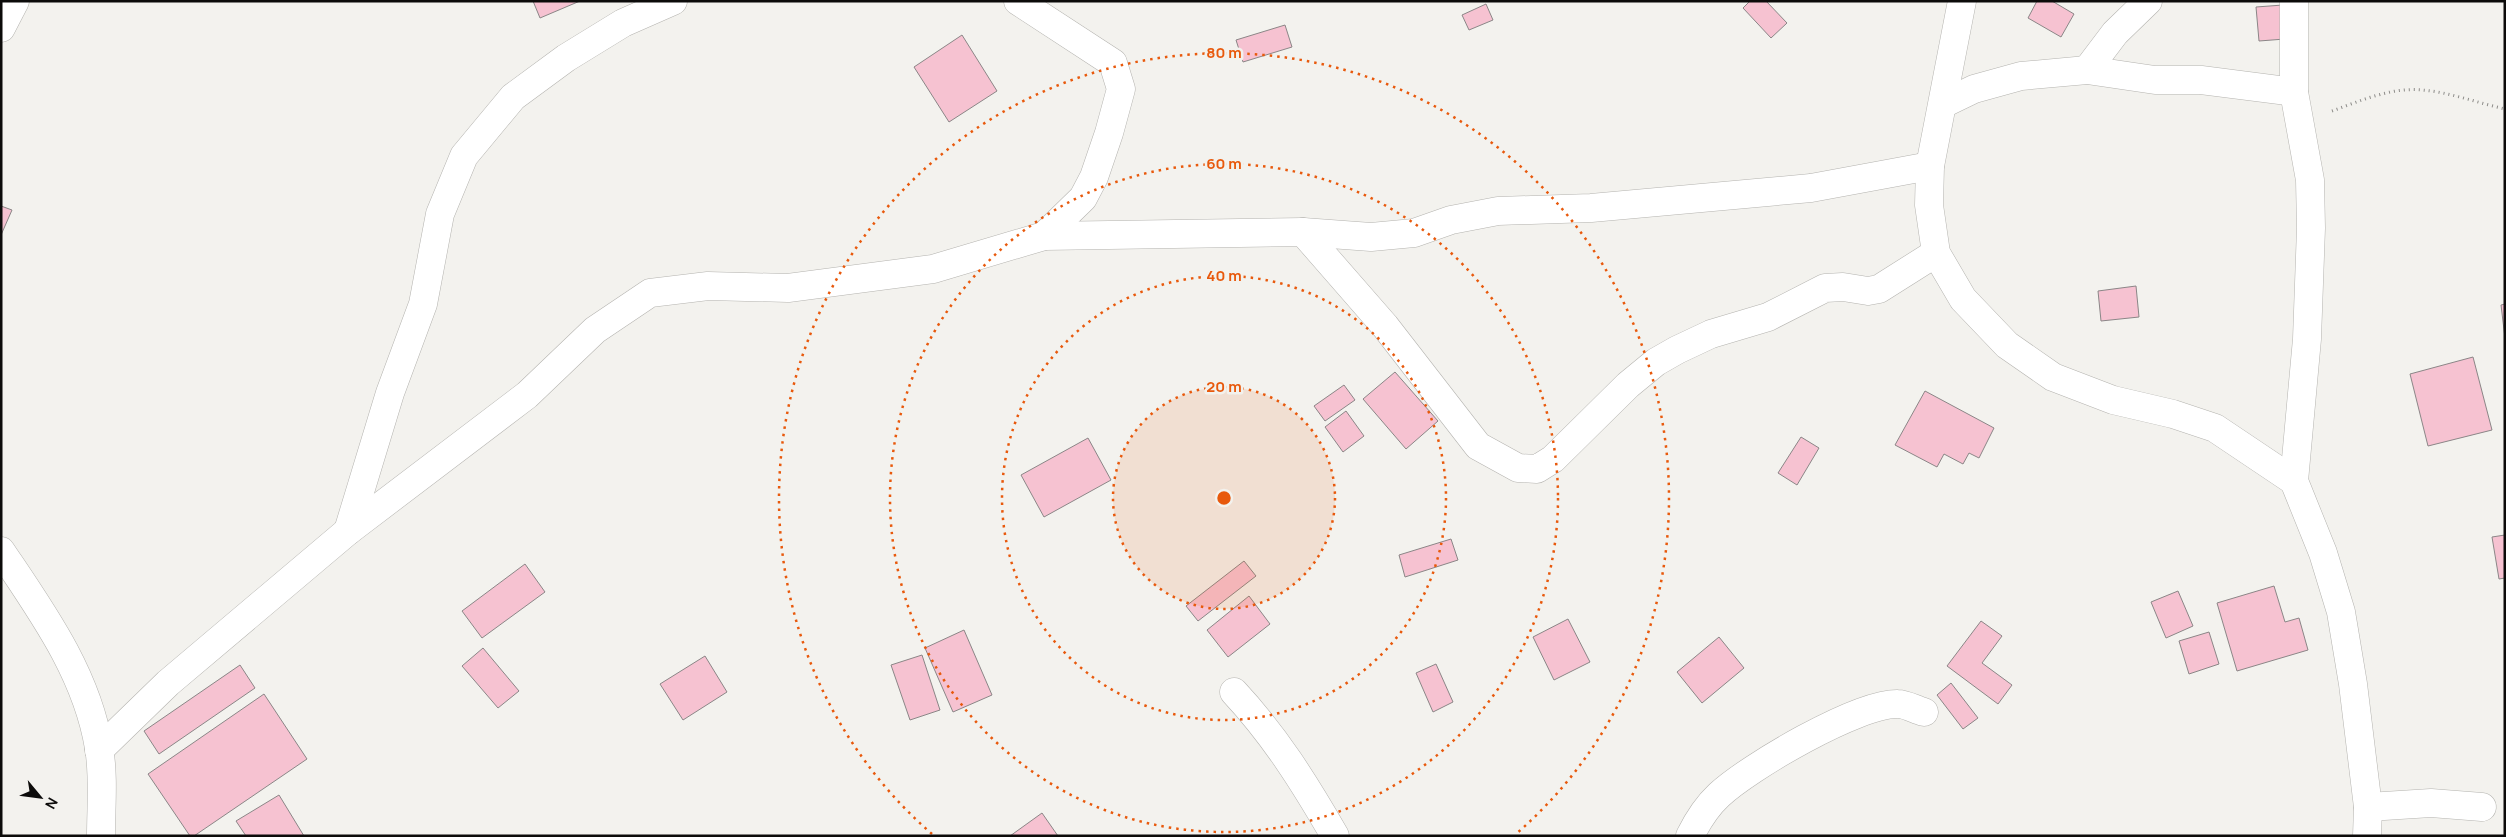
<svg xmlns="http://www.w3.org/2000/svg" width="2506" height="837" font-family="Manrope,sans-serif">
<rect width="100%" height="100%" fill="#f3f2ee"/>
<g fill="#f6c2d1" stroke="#8b8687">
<path d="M533,1H580L540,18Z"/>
<path d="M1750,1H1766L1787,23L1771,38L1743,8Z"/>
<path d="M2037,1H2052L2074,14L2061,37L2028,18Z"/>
<path d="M1486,4L1493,20L1469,30L1462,15Z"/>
<path d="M2283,5L2285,39L2259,41L2256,7Z"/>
<path d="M1285,25L1292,47L1243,62L1236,40Z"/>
<path d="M962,35L997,91L949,122L914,67Z"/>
<path d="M1,206L12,210L1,235Z"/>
<path d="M2136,286L2139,317L2101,321L2098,291Z"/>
<path d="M2505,304V338L2501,305Z"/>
<path d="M2473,357L2492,430L2428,446L2410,374Z"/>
<path d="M1395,372L1438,421L1406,449L1363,399Z"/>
<path d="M1344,385L1355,400L1325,421L1314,406Z"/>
<path d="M1925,391L1994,428L1979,458L1969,453L1963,464L1944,454L1937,467L1895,445Z"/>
<path d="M1346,411L1364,436L1343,452L1325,427Z"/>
<path d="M1801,437L1819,448L1797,485L1778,473Z"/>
<path d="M1088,438L1111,480L1044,517L1021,475Z"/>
<path d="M2505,535V578L2499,579L2492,537Z"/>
<path d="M1451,539L1458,560L1405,577L1399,555Z"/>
<path d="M1244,561L1256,576L1198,621L1186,606Z"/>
<path d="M525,564L545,592L482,638L462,611Z"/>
<path d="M2274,586L2285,622L2299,618L2308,650L2237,671L2217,603Z"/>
<path d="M2178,591L2193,626L2166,638L2151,602Z"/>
<path d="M1249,596L1270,624L1228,657L1207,630Z"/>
<path d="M1568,619L1590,662L1554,680L1533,637Z"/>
<path d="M1981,621L2002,636L1982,663L2012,685L1998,704L1947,666Z"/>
<path d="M964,630L992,695L953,712L925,648Z"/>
<path d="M2209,632L2219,664L2189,674L2179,641Z"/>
<path d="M1719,637L1744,668L1702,703L1677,672Z"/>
<path d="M483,648L519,691L498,708L462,666Z"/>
<path d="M922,655L940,710L910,720L891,665Z"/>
<path d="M705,656L727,692L683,720L660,684Z"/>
<path d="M1436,664L1453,702L1433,712L1416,673Z"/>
<path d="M240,665L255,688L159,754L144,731Z"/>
<path d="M1951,683L1978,718L1963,729L1937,695Z"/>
<path d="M264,694L307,759L194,836H190L148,774Z"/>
<path d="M279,795L304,836H246L236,821Z"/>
<path d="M1042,813L1058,836H1010Z"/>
</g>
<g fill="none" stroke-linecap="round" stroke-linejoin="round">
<defs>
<g id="minor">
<path d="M1018,1L1113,63L1121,89L1109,133L1094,177L1083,198L1044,236"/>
<path d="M1962,1L1930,166L1929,205L1936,253L1963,299L2007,345L2053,377L2113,400L2173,414L2215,428L2294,481"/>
<path d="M2294,1V92L2310,180L2311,228L2307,339L2294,481L2323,553L2341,612L2353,684L2368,807L2367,836"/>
<path d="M1,28L15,1"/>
<path d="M2087,70L2115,33L2148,1"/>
<path d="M1943,104L1974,89L2021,76L2087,70L2155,80H2201L2294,92"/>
<path d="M1303,232L1385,326L1478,446L1518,468L1537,469L1553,459L1628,385L1656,362L1677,350L1711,334L1768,317L1825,288L1843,287L1868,291L1879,289L1936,253"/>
<path d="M348,531L390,393L423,304L440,214L464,156L513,97L566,58L623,23L673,1"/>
<path d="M1,551C42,612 87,674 99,748C104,776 101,807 101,836"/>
<path d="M1234,692C1275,736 1305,784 1335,836"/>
<path d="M99,750L168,683L348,531L527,395L595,330L650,293L708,286L788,288L933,269L1044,236L1303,232L1371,237L1414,233L1451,220L1498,211L1591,208L1811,188L1930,166"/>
<path d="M2368,807L2431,803L2482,807"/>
<path d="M1690,836C1698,820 1706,807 1719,795C1749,767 1858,703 1898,704C1906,704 1916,710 1924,712"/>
</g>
</defs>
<use href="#minor" stroke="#b4b3af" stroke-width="29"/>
<path stroke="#8c8b88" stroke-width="3" stroke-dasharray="1 4" stroke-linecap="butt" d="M2332,111C2360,101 2391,87 2422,90C2449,92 2478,103 2505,109"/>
<use href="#minor" stroke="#fff" stroke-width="28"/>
</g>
<circle cx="1224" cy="498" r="111" fill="#e8590c" fill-opacity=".12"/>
<g fill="none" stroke="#e8590c" stroke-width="2.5" stroke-dasharray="2.5 5">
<circle cx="1224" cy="498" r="111"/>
<circle cx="1224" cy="498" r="222"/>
<circle cx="1224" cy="498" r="334"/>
<path d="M932 834A445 445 0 1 1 1516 834"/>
</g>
<circle cx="1224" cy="498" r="8" fill="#e8590c" stroke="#f3f2ee" stroke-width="2.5"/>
<g font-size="15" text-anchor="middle" font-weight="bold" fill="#e8590c" stroke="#f3f2ee" stroke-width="5" stroke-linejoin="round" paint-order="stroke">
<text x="1224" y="58">80 m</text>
<text x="1224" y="169">60 m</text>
<text x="1224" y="281">40 m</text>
<text x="1224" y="392">20 m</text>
</g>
<rect width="2506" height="837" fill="none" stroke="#0c0b0a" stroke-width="5"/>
<g transform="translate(40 797) rotate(119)" stroke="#f3f2ee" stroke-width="4" paint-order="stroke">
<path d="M0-4L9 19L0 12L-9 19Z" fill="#0c0b0a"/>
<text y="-8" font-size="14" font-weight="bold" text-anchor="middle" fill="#0c0b0a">N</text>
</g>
</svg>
